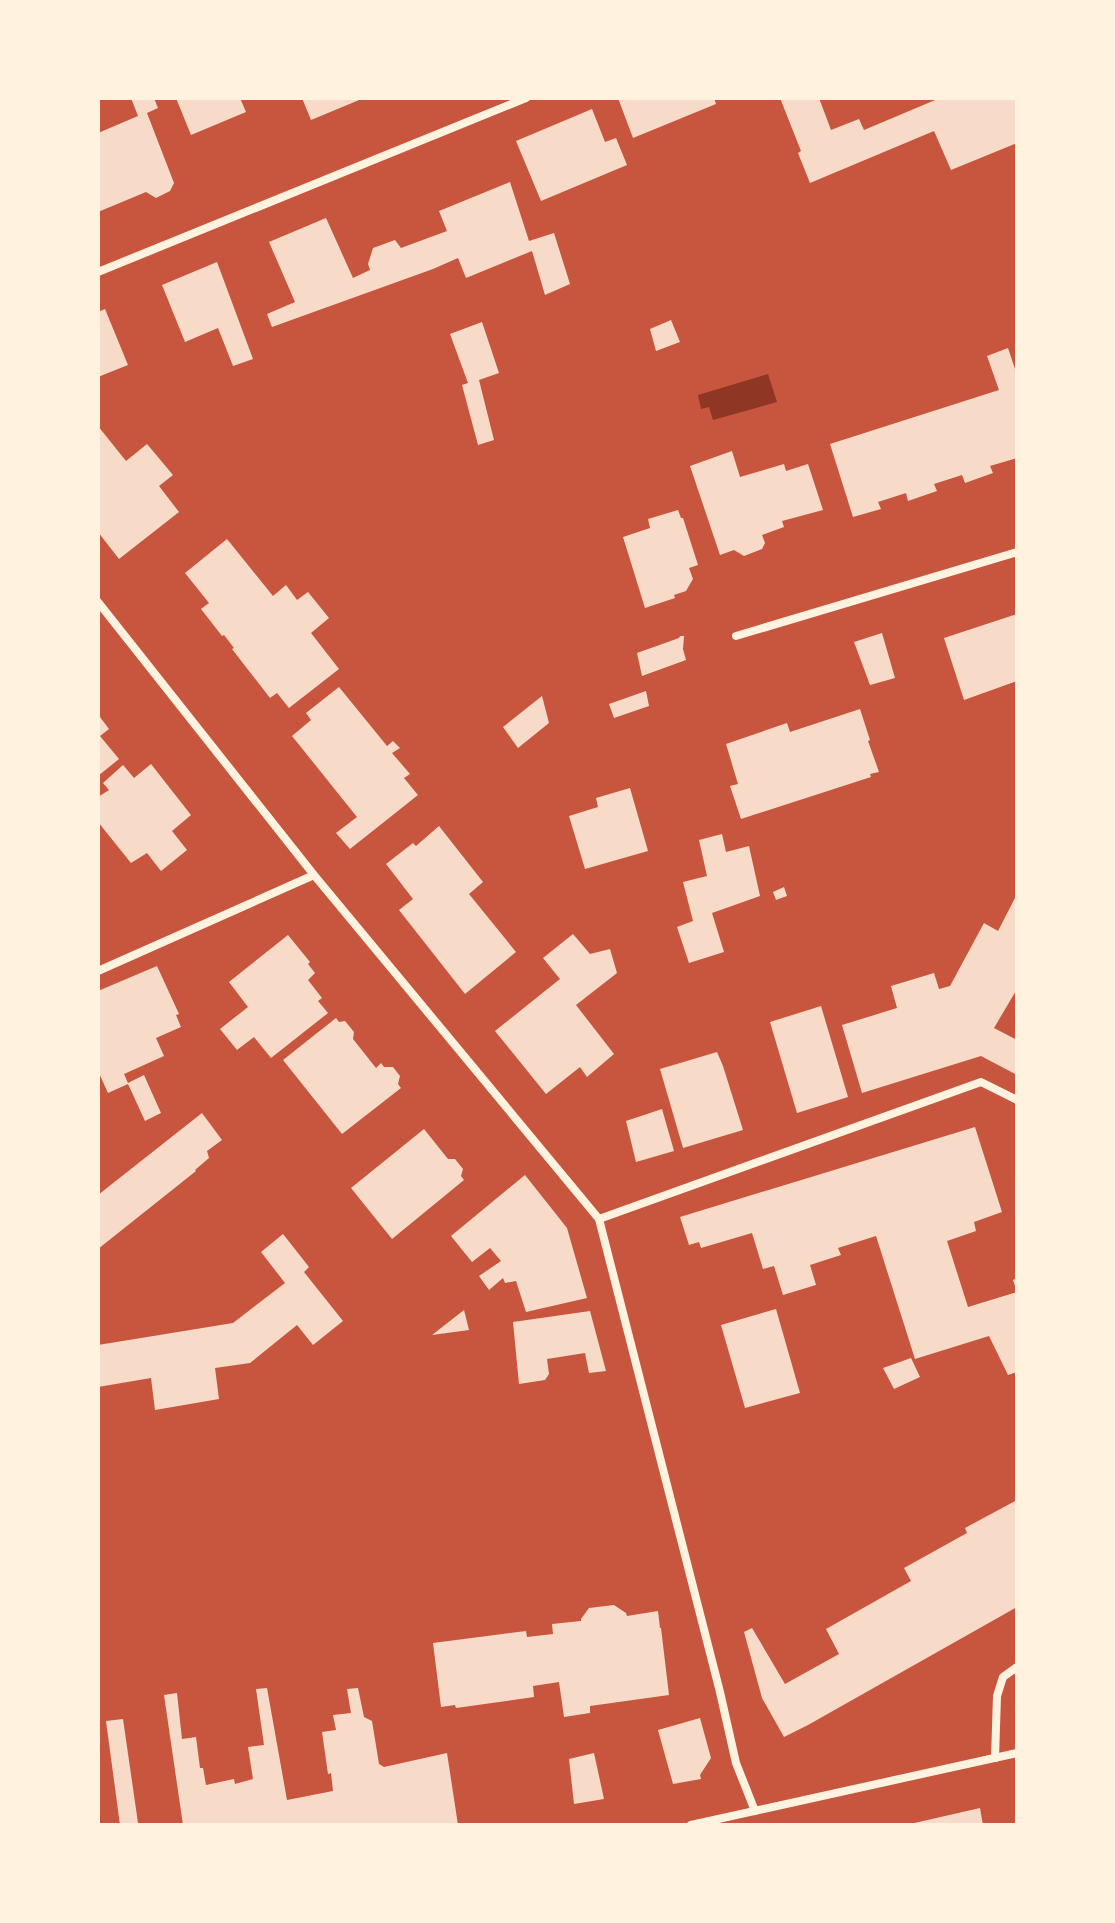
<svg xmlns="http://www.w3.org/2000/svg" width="1115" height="1923" font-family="'Nunito Sans',sans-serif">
<rect width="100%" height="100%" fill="#c8553d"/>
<path fill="#8f3625" d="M768,374L777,402L713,420L709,407L701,409L698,395Z"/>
<g fill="#f7dbc8">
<path d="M131,98H154L158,108L147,113L174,183L170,191L156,198L146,192L98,212V133L138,116Z"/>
<path d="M176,98H240L246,112L191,135Z"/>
<path d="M302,98H364L311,120Z"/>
<path d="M618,98H714L716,104L633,138Z"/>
<path d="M780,98H819L831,130L859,119L864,130L940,98H1017V143L951,170L934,131L810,183L798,153L801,151Z"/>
<path d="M592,109L605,142L616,138L627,165L541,201L516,141Z"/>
<path d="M510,182L529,241L554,233L570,284L545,295L532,251L466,278L458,258L433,269L272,327L267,314L295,302L269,242L326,218L353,278L370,270L368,264L373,248L395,240L401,248L447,231L439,211Z"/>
<path d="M217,262L253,359L233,366L218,328L185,342L162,285Z"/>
<path d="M105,309L128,365L98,377V312Z"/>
<path d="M671,320L680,342L656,351L650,329Z"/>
<path d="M482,322L499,373L479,380L494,440L478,445L462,385L468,383L450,334Z"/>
<path d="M1008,348L1017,375V458L990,466L993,473L965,483L962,475L934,484L937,491L908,501L906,493L878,502L881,509L853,517L830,444L999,390L987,356Z"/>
<path d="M98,426L126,461L147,444L173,475L159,486L179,512L119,559L98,532Z"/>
<path d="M732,451L740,477L784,464L786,471L808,464L823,510L782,521L784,527L762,535L765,543L762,549L744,556L734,550L720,555L690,466Z"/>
<path d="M678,510L681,518H683L698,565L689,568L693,579L686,591L674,595L675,598L645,608L623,537L650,528L648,519Z"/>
<path d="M227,539L273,596L286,585L297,600L308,592L329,618L311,633L339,669L289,708L277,693L270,698L232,649L234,648L224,635L222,636L201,609L209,603L185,573Z"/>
<path d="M1017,614V681L964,700L944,638Z"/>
<path d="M882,633L895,678L870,685L854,642Z"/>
<path d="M680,636H684L683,649L686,660L642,676L637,653L679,638Z"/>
<path d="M339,687L387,746L393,741L400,748L392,753L410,774L404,778L418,795L350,849L336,833L357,817L292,736L311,720L306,713Z"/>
<path d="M646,691L649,706L614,718L609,704Z"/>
<path d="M542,696L549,723L518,748L503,727Z"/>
<path d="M860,709L870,740L868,741L879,772L870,774L871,777L741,819L730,786L738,784L726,744L787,723L790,732Z"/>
<path d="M100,717L109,729L100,736L119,759L98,776V718Z"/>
<path d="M151,764L191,815L172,831L187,850L161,871L147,853L131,863L98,822V797L109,790L103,783L123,765L134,778Z"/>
<path d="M630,788L648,851L585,869L569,816L598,807L596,798Z"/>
<path d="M439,826L483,882L469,894L516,952L465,994L399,910L413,899L386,864L413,843L416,846Z"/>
<path d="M722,834L726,852L749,846L760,896L712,913L724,952L689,963L677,927L693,921L683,882L707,876L699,840Z"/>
<path d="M784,887L787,896L776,900L773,892Z"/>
<path d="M1017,894V989L994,1028L1017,1040V1075L981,1056L862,1093L842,1025L897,1008L891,986L934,973L939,989L950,986L984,923L998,931Z"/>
<path d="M573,934L590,954L610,949L617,973L576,1005L614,1054L587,1077L580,1067L546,1094L495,1031L560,979L543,958Z"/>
<path d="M288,935L310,962L308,964L315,973L308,980L322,998L318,1001L328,1013L271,1058L254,1037L237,1050L220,1029L248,1007L229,982Z"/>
<path d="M157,966L179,1014L176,1015L181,1027L156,1038L164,1056L124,1074L128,1083L144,1075L161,1113L145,1121L128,1084L108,1093L98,1071V991Z"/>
<path d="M821,1006L848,1097L797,1113L770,1022Z"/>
<path d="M336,1018L339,1022L345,1021L354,1032L353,1039L376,1068L381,1063L384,1067H393L400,1076L398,1084L401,1088L342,1134L283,1060Z"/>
<path d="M717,1052L723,1066L743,1130L683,1148L660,1069Z"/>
<path d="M662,1109L674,1151L636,1162L626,1121Z"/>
<path d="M202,1113L222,1140L207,1151L209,1158L195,1170L196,1171L98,1249V1195Z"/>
<path d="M975,1127L1002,1212L974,1222L976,1231L947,1241L968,1307L1017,1292L1013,1280L1017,1278V1372L1008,1375L989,1336L915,1359L876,1236L838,1248L841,1255L810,1265L816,1285L783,1295L774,1266L763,1269L752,1233L701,1248L699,1242L689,1245L680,1217Z"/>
<path d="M424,1129L448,1159H455L463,1169L461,1176L464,1180L392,1239L351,1188Z"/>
<path d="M525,1175L567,1228L587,1298L526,1312L516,1281L505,1283L503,1278L489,1290L479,1276L501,1261L490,1248L472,1262L451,1236Z"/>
<path d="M283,1234L309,1267L304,1272L343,1321L313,1345L297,1325L250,1363L215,1368L219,1399L155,1410L151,1378L98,1387V1345L233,1323L285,1283L261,1252Z"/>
<path d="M776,1309L800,1393L745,1408L721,1325Z"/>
<path d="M464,1310L469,1330L432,1335Z"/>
<path d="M590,1311L606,1371L589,1373L585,1353L547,1359L549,1374L545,1380L519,1384L513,1322Z"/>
<path d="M911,1358L920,1377L894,1389L883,1368Z"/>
<path d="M1017,1500V1607L808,1725L784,1737L762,1698L744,1632L752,1628L785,1684L839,1654L826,1629L911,1581L904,1568L967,1533L965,1528Z"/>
<path d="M614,1605L626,1613L627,1616L658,1611L660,1628H661L669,1695L590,1706V1713L564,1717L559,1682L533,1686L534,1697L456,1708L455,1705L441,1707L433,1643L526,1631L527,1637L553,1634L552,1624L581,1621V1619L589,1608Z"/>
<path d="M267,1688L287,1800L333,1791L331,1773L328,1774L322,1732L336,1730L333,1715L351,1713L347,1689L358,1688L364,1717L372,1721L379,1764L384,1767L447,1753L458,1825H183L164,1695L177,1693L182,1739L196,1737L200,1768H203L206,1785L234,1779L235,1784L253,1779L248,1747L264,1745L256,1689Z"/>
<path d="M700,1718L711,1758L700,1775L701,1779L673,1784L658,1730Z"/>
<path d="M123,1719L138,1823V1825H120L106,1721Z"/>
<path d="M594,1753L604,1799L574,1804L569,1759Z"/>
<path d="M980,1808L983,1825H910V1824Z"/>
</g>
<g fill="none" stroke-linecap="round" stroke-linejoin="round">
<g stroke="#fff3e0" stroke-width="8">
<path d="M98,272L526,98"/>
<path d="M98,602L314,875L599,1219L720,1692L736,1763L755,1811"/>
<path d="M736,636L1017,552"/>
<path d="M98,971L314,875"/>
<path d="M599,1219L981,1082L1017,1100"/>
<path d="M995,1758L997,1696L1003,1677L1017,1667"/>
<path d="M691,1825L1017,1753"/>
</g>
</g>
<rect width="1115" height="1923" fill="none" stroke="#fff3e0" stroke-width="200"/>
</svg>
